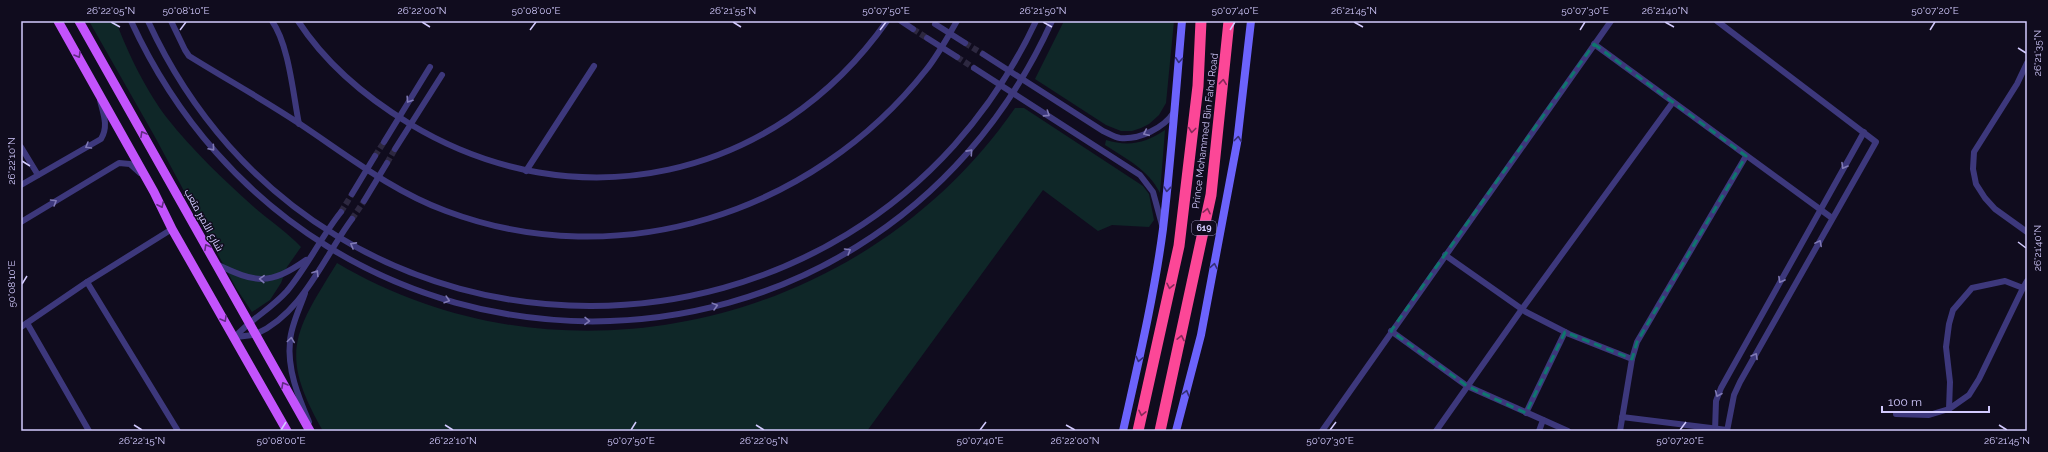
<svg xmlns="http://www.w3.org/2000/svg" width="2048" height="452" font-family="Raleway,Cairo,sans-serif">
<rect width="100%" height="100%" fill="#100c1e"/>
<g fill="#0f2728">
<path d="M89,21H116C127,52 147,92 167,118C193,151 224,180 255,208C270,221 287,232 301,247L287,267L281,283L270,300L252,312L236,288L155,137Z"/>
<path d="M1064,21H1174L1166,103L1159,115L1149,124L1141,128L1132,131H1121L1106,125L1035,79Z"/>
<path d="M1015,108H1024L1143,186L1149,194L1154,220L1149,227L1112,225L1098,231L1043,190L867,431H323C279,354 293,334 337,263C565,398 866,324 1015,108Z"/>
<path d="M1165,130L1160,193C1148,169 1126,159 1105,145L1106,140C1129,147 1146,143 1165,130Z"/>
</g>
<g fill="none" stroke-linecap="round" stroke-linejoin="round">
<g stroke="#2d2840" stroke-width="6" stroke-dasharray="6 3" stroke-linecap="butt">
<path d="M913,29L927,38"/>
<path d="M965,43L983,54"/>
<path d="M957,57L974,68"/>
<path d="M375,156L384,142"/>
<path d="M387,163L395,149"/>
<path d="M341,212L352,194"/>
<path d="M352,219L364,201"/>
</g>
<g stroke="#3d387c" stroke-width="6">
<path d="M131,21C315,421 870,422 1052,21"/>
<path d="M148,21C323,403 859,399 1036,21"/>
<path d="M171,21L185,50L189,56C226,79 264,100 300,124C348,156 392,191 446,211C619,276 813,213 926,70C938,55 947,38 957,21"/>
<path d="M272,21C289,45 293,94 299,124"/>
<path d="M298,21C326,64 367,98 410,124C576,224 775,180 887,21"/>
<path d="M901,21L913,29"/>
<path d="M1717,21L1876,142L1740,382L1734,395L1727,431"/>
<path d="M935,24L965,43"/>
<path d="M927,38L957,57"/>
<path d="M1594,44L1832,218"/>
<path d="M983,54L1103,131C1108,133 1114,137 1120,138C1139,140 1164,128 1174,112"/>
<path d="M2027,63L2017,84L1974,152L1973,169L1976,184L1985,198L1995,209L2027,232"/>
<path d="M974,68L1140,175L1153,192L1162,225"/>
<path d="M384,142L430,67"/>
<path d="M21,147L38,175"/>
<path d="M395,149L442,75"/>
<path d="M526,171L594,66"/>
<path d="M21,185L101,139C109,126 103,113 100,100"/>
<path d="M352,194L375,156"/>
<path d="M364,201L387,163"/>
<path d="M21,222L119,163L130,164L140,173"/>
<path d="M1445,255L1526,312L1569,334L1632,359"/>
<path d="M216,264C256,283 269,286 306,260"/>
<path d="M87,282L178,431"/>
<path d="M305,293C300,308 291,325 290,341C287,369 298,396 309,422"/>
<path d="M27,323L89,431"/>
<path d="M21,327L87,282L172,229"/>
<path d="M1391,331L1467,386L1568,431"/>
<path d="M235,337C241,336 250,336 256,334C303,313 323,258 352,219"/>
<path d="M235,337C251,319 271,309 287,291C307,267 321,237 341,212"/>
<path d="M1949,409L1950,382L1946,347L1949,324L1953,310L1972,288L2005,281L2023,288L2027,281"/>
<path d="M1526,413L1565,332"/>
<path d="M1896,414L1929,415L1949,409L1969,395L1979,379L2023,288"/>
<path d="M1622,417L1727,430"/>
<path d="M1322,431L1611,21"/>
<path d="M1436,431L1522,309L1673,102"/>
<path d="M1539,431L1543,420"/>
<path d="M1620,431L1632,359L1637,342L1746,156"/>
<path d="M1715,431L1716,401L1721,388L1864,132"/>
</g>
<g stroke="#6c63fc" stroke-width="8">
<path d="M1123,431C1138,364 1154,297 1163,229C1171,160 1176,90 1182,21"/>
<path d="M1176,431L1201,335L1237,143L1251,21"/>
</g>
<g stroke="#c353fc" stroke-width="9">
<path d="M58,21L154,192L172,229L287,431"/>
<path d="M79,21L310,431"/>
</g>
<g stroke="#fc4797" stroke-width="11">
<path d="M1138,431L1179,246L1198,86L1201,21"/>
<path d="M1160,431L1211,195L1229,21"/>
</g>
</g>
<defs><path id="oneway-chevron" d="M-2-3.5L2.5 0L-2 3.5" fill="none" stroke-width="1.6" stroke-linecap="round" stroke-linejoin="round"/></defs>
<g stroke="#612c82">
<use href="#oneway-chevron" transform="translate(78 55) rotate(60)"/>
<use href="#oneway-chevron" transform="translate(143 134) rotate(-119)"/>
<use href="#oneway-chevron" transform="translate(161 205) rotate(65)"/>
<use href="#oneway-chevron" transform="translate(207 247) rotate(-119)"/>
<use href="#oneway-chevron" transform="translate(224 319) rotate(60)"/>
<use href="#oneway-chevron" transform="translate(284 385) rotate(-119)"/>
</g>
<g stroke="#352f77">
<use href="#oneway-chevron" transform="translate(1179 60) rotate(95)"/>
<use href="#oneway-chevron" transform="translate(1238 139) rotate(-83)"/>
<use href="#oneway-chevron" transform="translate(1167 189) rotate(96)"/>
<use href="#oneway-chevron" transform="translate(1214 266) rotate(-79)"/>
<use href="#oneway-chevron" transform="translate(1139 359) rotate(103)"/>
<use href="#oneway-chevron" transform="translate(1186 393) rotate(-75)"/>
</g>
<g stroke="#862a5a">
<use href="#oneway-chevron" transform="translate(1223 82) rotate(-84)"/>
<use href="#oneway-chevron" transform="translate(1192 130) rotate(97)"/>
<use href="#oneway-chevron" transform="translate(1207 211) rotate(-78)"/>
<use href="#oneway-chevron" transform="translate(1170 286) rotate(102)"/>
<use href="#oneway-chevron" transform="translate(1181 338) rotate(-78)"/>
<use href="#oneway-chevron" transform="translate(1142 413) rotate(102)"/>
</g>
<g stroke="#807ab6">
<use href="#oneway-chevron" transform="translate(409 100) rotate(123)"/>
<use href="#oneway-chevron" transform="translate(1047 114) rotate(33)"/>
<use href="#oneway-chevron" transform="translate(1146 133) rotate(156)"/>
<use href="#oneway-chevron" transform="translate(88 146) rotate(150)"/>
<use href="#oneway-chevron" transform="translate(212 148) rotate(49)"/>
<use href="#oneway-chevron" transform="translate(970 152) rotate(-48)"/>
<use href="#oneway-chevron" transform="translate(1844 166) rotate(120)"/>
<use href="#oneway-chevron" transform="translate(54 202) rotate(-31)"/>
<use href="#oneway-chevron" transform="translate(1819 243) rotate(-62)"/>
<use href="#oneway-chevron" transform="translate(353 245) rotate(-151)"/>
<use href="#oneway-chevron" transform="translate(848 251) rotate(-31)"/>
<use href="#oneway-chevron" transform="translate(316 273) rotate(-58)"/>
<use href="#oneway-chevron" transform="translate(262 279) rotate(-178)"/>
<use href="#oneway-chevron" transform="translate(1781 280) rotate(119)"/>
<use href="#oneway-chevron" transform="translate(447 300) rotate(17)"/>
<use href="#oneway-chevron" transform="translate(715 306) rotate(-15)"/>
<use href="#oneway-chevron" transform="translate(587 321) rotate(1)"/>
<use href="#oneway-chevron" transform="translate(291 340) rotate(-82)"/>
<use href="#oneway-chevron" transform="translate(1755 356) rotate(-60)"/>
<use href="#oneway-chevron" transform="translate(1718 394) rotate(113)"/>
</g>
<path fill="none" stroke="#0f766e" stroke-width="3" stroke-dasharray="8 5" stroke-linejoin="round" d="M1594,44L1746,156L1637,342L1632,359L1565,332L1526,413L1467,386L1391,331Z"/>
<path fill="none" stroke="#d2cafe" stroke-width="1.5" d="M111,22L120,27M422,22L430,27M733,22L741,27M1043,22L1052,27M1354,22L1363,27M1665,22L1674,27M180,30L186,22M530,30L536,22M880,30L886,22M1230,30L1235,22M1580,30L1585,22M1930,30L1935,22M2018,48L2026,53M22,161L30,166M2018,242L2026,248M22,284L27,276M134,425L142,430M445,425L453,430M756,425L764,430M1066,425L1075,430M1999,425L2007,430M281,430L286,422M631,430L636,422M980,430L986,422M1330,430L1336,422M1680,430L1686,422"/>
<g text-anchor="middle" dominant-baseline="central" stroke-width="3" stroke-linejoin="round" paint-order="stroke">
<rect fill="#100c1e" stroke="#9891bb" stroke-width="1" x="1192" y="221" width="24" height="14" rx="3"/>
<g font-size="9" font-weight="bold" fill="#d2cafe">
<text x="1204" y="228">619</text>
</g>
<g font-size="10" fill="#d2cafe" stroke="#100c1e">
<text transform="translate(1205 131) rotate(-83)">Prince Mohammed Bin Fahd Road</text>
<text transform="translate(204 220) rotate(61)">شارع الأمير متعب</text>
</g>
</g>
<rect width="2048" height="452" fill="none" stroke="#100c1e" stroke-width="44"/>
<path d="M1882 406v6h107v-6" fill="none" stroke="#d2cafe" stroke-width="2"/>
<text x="1888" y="406" font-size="12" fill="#d2cafe" stroke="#100c1e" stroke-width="3" paint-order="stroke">100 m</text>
<rect x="22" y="22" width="2004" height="408" fill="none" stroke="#d2cafe" stroke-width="1.5"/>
<g font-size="10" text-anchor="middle" fill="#d2cafe">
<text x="111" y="14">26°22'05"N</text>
<text x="186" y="14">50°08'10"E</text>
<text x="422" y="14">26°22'00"N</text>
<text x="536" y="14">50°08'00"E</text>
<text x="733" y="14">26°21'55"N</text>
<text x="886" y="14">50°07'50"E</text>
<text x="1043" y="14">26°21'50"N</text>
<text x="1235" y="14">50°07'40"E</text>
<text x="1354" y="14">26°21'45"N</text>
<text x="1585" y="14">50°07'30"E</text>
<text x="1665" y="14">26°21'40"N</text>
<text x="1935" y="14">50°07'20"E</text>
<text transform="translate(2037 53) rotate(-90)" y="4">26°21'35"N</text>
<text transform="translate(11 161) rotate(-90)" y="4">26°22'10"N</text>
<text transform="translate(2037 248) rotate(-90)" y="4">26°21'40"N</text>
<text transform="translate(11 284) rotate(-90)" y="4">50°08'10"E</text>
<text x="142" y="444">26°22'15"N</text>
<text x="281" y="444">50°08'00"E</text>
<text x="453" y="444">26°22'10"N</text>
<text x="631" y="444">50°07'50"E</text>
<text x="764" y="444">26°22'05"N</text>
<text x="980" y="444">50°07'40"E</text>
<text x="1075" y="444">26°22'00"N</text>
<text x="1330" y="444">50°07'30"E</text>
<text x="1680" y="444">50°07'20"E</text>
<text x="2007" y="444">26°21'45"N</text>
</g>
</svg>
